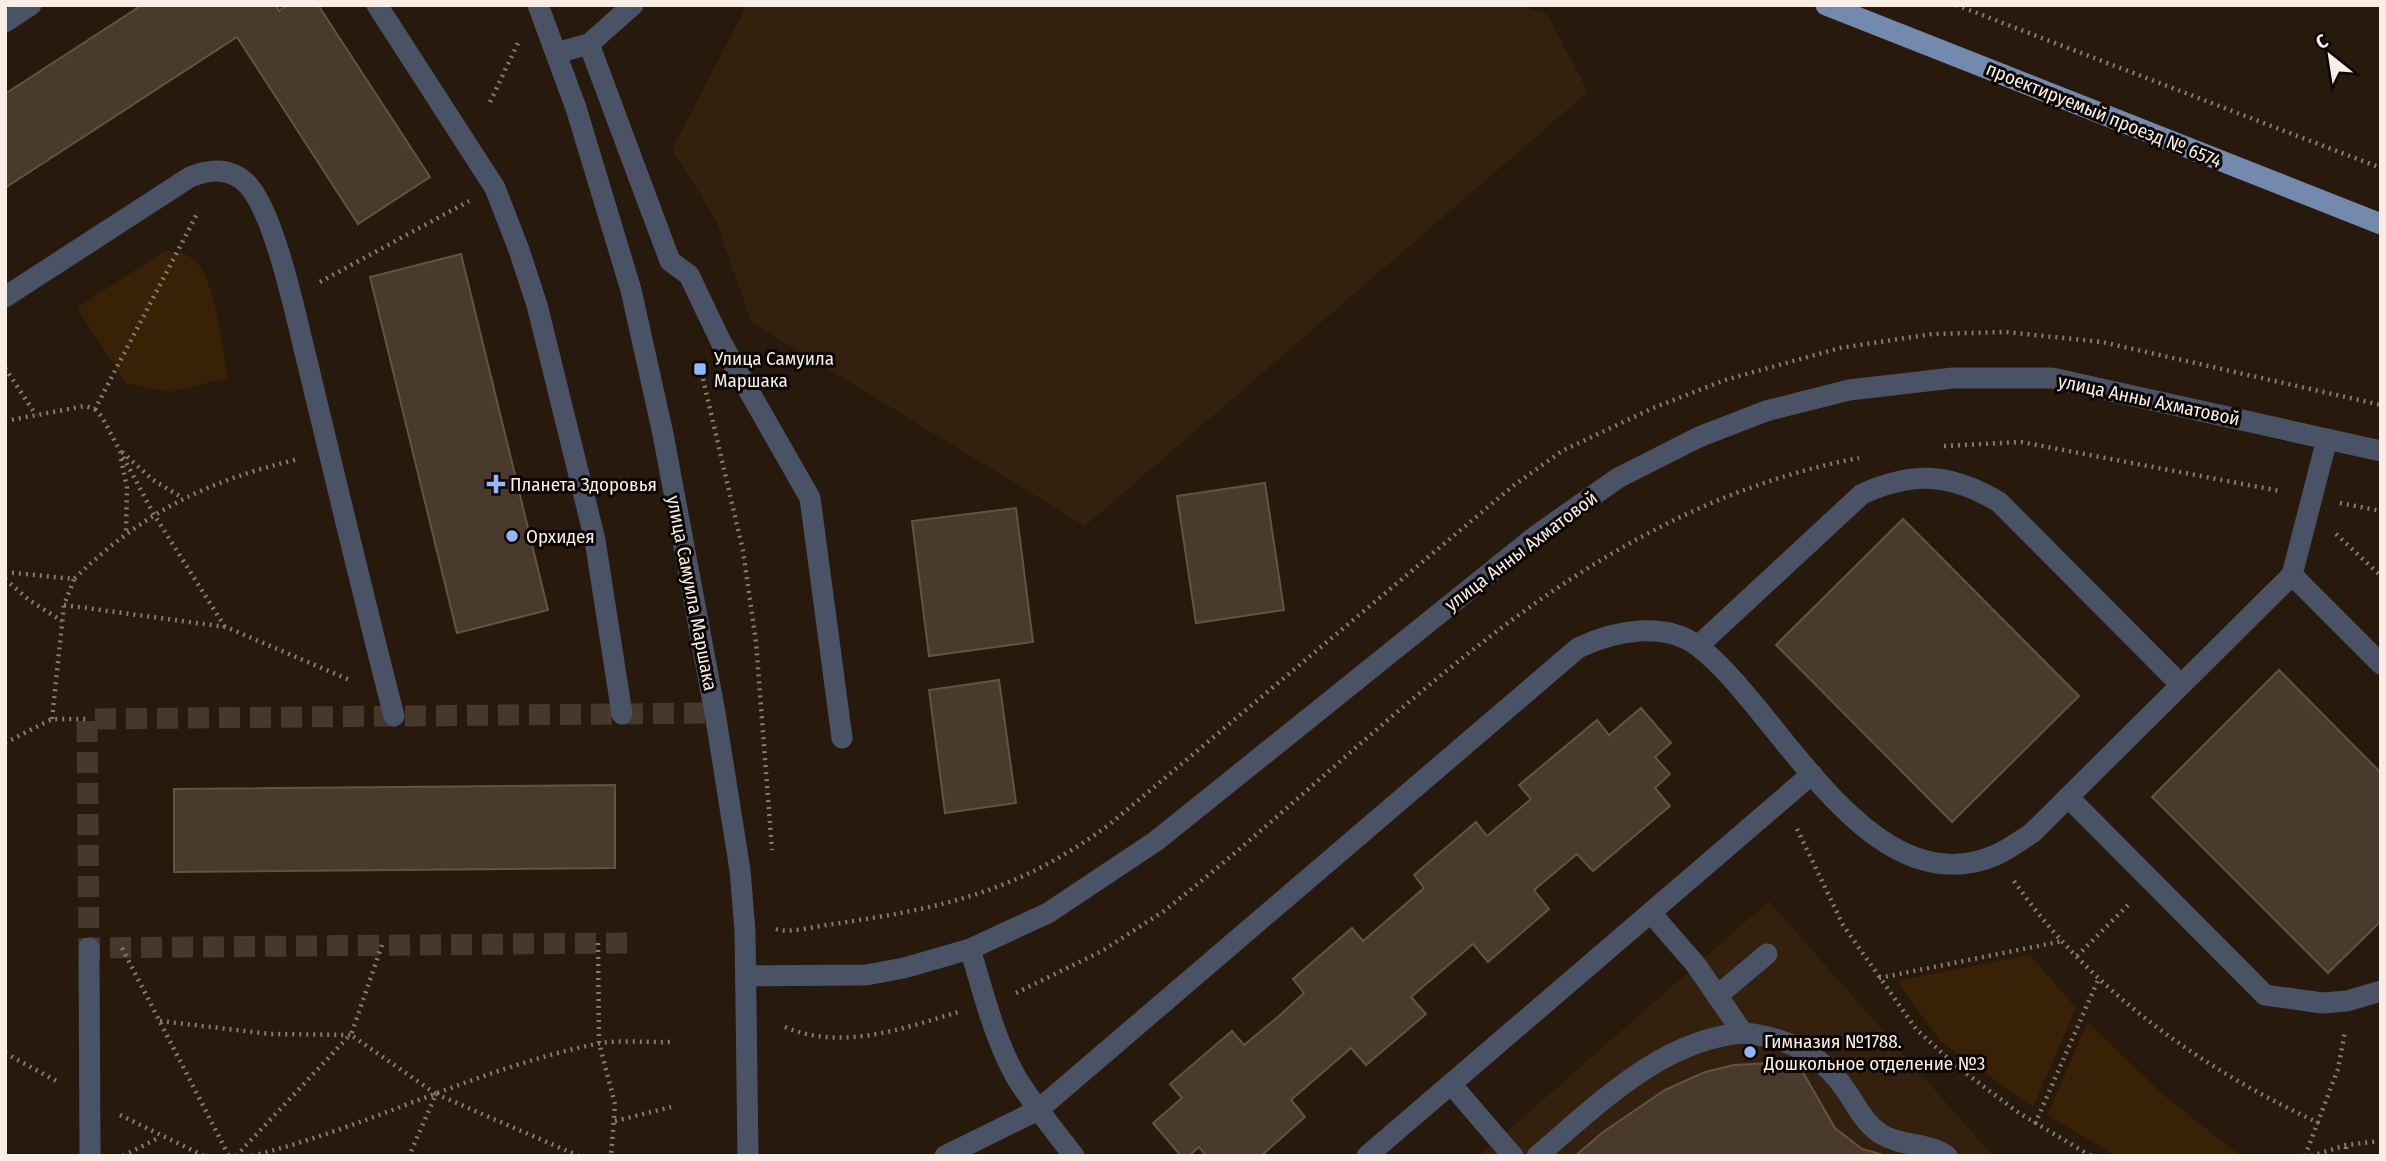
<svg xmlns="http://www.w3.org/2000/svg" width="2386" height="1161" font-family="'Fira Sans Condensed',sans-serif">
<rect width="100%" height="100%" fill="#27190b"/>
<g fill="#33200d">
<path d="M747,5H1520L1548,15L1588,92L1085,526L751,322L716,220L672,149Z"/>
<path d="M1769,901L1993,1156H1479Z"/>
</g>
<g fill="#392106">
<path d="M164,251C175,251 185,252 194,260C217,281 222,348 228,378L170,392L126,383L77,308Z"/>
<path d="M2030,955L2076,1008L2033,1107L1940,1041L1897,981Z"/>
<path d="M2088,1022L2161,1093L2241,1156H2116L2047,1115Z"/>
</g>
<g fill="#4a3a2b" stroke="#645344" stroke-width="2">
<path d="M142,5H276L279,11L287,5H318L430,177L358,224L237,37L5,188V94Z"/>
<path d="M461,254L548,610L457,633L370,277Z"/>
<path d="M1265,483L1284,610L1196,623L1177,496Z"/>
<path d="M1016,508L1033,642L929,656L912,521Z"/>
<path d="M1903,519L2079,696L1952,822L1776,645Z"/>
<path d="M2279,670L2381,773V921L2328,973L2152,797Z"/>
<path d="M999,680L1016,803L945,813L929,690Z"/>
<path d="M1641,708L1671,743L1655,757L1670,774L1655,788L1670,806L1593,871L1577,854L1534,890L1549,909L1488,962L1473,944L1411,997L1426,1014L1366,1065L1351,1048L1291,1100L1305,1117L1261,1156H1206L1199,1147L1189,1156H1181L1153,1123L1182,1098L1170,1084L1232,1031L1244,1045L1279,1016L1304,993L1293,979L1352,928L1363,941L1424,888L1414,875L1476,822L1487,836L1531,799L1519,785L1597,720L1609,735Z"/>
<path d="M615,785V868L174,872V789Z"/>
<path d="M1771,1063L1801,1069L1835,1128L1862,1149L1887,1156H1575L1603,1132L1665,1090L1705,1072L1734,1065Z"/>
</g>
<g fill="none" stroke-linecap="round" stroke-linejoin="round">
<path stroke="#46392c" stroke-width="21" stroke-dasharray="21 10" stroke-linecap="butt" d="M627,943L89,948L87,719L715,713"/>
<g stroke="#877b70" stroke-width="4.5" stroke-dasharray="2 5" stroke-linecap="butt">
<path d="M1956,5L2381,168"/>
<path d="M490,102L518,43"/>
<path d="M320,282L469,201"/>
<path d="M5,368L36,415"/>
<path d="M703,379L743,551L756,642L772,850"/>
<path d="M95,409L102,417L153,513L225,627"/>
<path d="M5,421L85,406L95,409L198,212"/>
<path d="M1944,446L2021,442L2280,491"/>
<path d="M122,452L153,480L181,497"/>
<path d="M121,459L127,488L126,532"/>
<path d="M2340,503L2381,511"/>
<path d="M2336,534L2381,576"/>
<path d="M5,572L74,579C143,512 206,481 299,459"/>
<path d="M5,579L29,600L62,621"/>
<path d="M64,605L226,627L352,681"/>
<path d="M52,719L64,605L74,579"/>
<path d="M5,743L52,719H87"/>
<path d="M1797,829L1843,925L1916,1029L1955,1065L2019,1113L2091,1156"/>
<path d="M2014,881C2090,990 2200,1068 2319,1123"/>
<path d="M776,929C789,934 817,926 833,924C943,908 1018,892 1110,824L1513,486L1562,451L1653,408L1725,380L1840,348L1932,334L2006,332L2102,342L2381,405"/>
<path d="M598,943L599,1043L615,1104L611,1156"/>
<path d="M382,945L351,1035L436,1094L409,1156"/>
<path d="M122,948L229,1156"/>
<path d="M2077,956L2131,902"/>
<path d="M1879,978L2063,941"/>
<path d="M1016,993L1102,951L1164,911C1385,737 1569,513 1859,458"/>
<path d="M160,1021L270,1034L351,1035"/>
<path d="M785,1027C841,1051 902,1029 958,1012"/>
<path d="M5,1053L60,1083"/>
<path d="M436,1094L579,1156"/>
<path d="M120,1115L204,1156"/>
<path d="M615,1121L671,1107"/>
<path d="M2035,1124L2099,978"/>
<path d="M123,1156L160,1137"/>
<path d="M236,1156L350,1035"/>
<path d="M252,1156C369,1127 478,1068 596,1044C620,1039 647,1043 671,1042"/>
<path d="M2305,1156L2338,1069L2345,1031"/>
<path d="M2311,1156L2346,1145L2381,1141"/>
<path d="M2346,1156V1145"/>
</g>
<g stroke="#495365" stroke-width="21">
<path d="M377,5L495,188L519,250L537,305L595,540L622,714"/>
<path d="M538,5L576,108L631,290L663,434L715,713L740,870L745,931L748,1156"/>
<path d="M5,22L31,5"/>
<path d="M589,44L633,5"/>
<path d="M556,53L589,44L670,261L689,275L721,342L810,498L842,738"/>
<path d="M5,297L190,177C210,169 231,167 248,185C276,216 297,322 308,365C336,482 364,599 394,716"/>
<path d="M2327,439L2292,575L2381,664"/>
<path d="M1698,646L1862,494C1914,471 1950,473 1999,502L2181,685"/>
<path d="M2068,797L2265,995L2322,1003L2347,1001L2381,991"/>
<path d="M1651,913L1696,965L1743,1033C1787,1037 1822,1054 1847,1092C1858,1108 1864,1123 1881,1134C1902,1147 1928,1142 1947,1156"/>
<path d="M89,948L90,1156"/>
<path d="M970,949C983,991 994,1038 1016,1077C1033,1105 1054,1130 1074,1156"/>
<path d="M746,976L866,975L904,968L970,949L1048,913L1156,841L1537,535L1618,478L1699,437L1766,411L1849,390L1953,378H2052L2381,451"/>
<path d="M1717,996L1767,954"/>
<path d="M1451,1084L1513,1156"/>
<path d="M945,1156L1038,1110L1578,648C1613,631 1665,620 1699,647C1779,709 1869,910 1996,855C2009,849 2021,840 2032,833L2292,575"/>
<path d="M1367,1156L1812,774"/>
<path d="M1537,1156C1598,1105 1660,1040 1743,1033"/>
</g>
<path stroke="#7489ae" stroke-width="21" d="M1826,5L2381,224"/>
</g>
<g fill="#92b7fd" stroke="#0c0603" stroke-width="2.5">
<rect x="693" y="362" width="14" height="14" rx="3.5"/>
<path d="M492.5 473.5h7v7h7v7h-7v7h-7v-7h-7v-7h7z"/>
<circle cx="512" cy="536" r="7"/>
<circle cx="1750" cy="1052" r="7"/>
</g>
<g text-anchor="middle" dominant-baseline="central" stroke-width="6" stroke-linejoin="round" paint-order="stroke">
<g font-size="19" fill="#f8eee5" stroke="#0c0603">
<text transform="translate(2104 115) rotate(22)">проектируемый проезд № 6574</text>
<text transform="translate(2149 400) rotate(12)">улица Анны Ахматовой</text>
<text transform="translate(1521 551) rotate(-37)">улица Анны Ахматовой</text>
<text transform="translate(692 593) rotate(79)">улица Самуила Маршака</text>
</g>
<g font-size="19" fill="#f8eee5" stroke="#0c0603" text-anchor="start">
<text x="714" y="358">Улица Самуила<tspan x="714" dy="22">Маршака</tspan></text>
<text x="510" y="484">Планета Здоровья</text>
<text x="526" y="536">Орхидея</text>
<text x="1764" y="1041">Гимназия №1788.<tspan x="1764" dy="22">Дошкольное отделение №3</tspan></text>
</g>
</g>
<rect width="2386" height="1161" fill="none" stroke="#f8eee5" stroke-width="14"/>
<g transform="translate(2330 56) rotate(330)" stroke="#0c0603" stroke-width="5" paint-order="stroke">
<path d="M0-5L12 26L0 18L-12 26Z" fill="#f8eee5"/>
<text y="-10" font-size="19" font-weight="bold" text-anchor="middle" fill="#f8eee5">С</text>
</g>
</svg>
